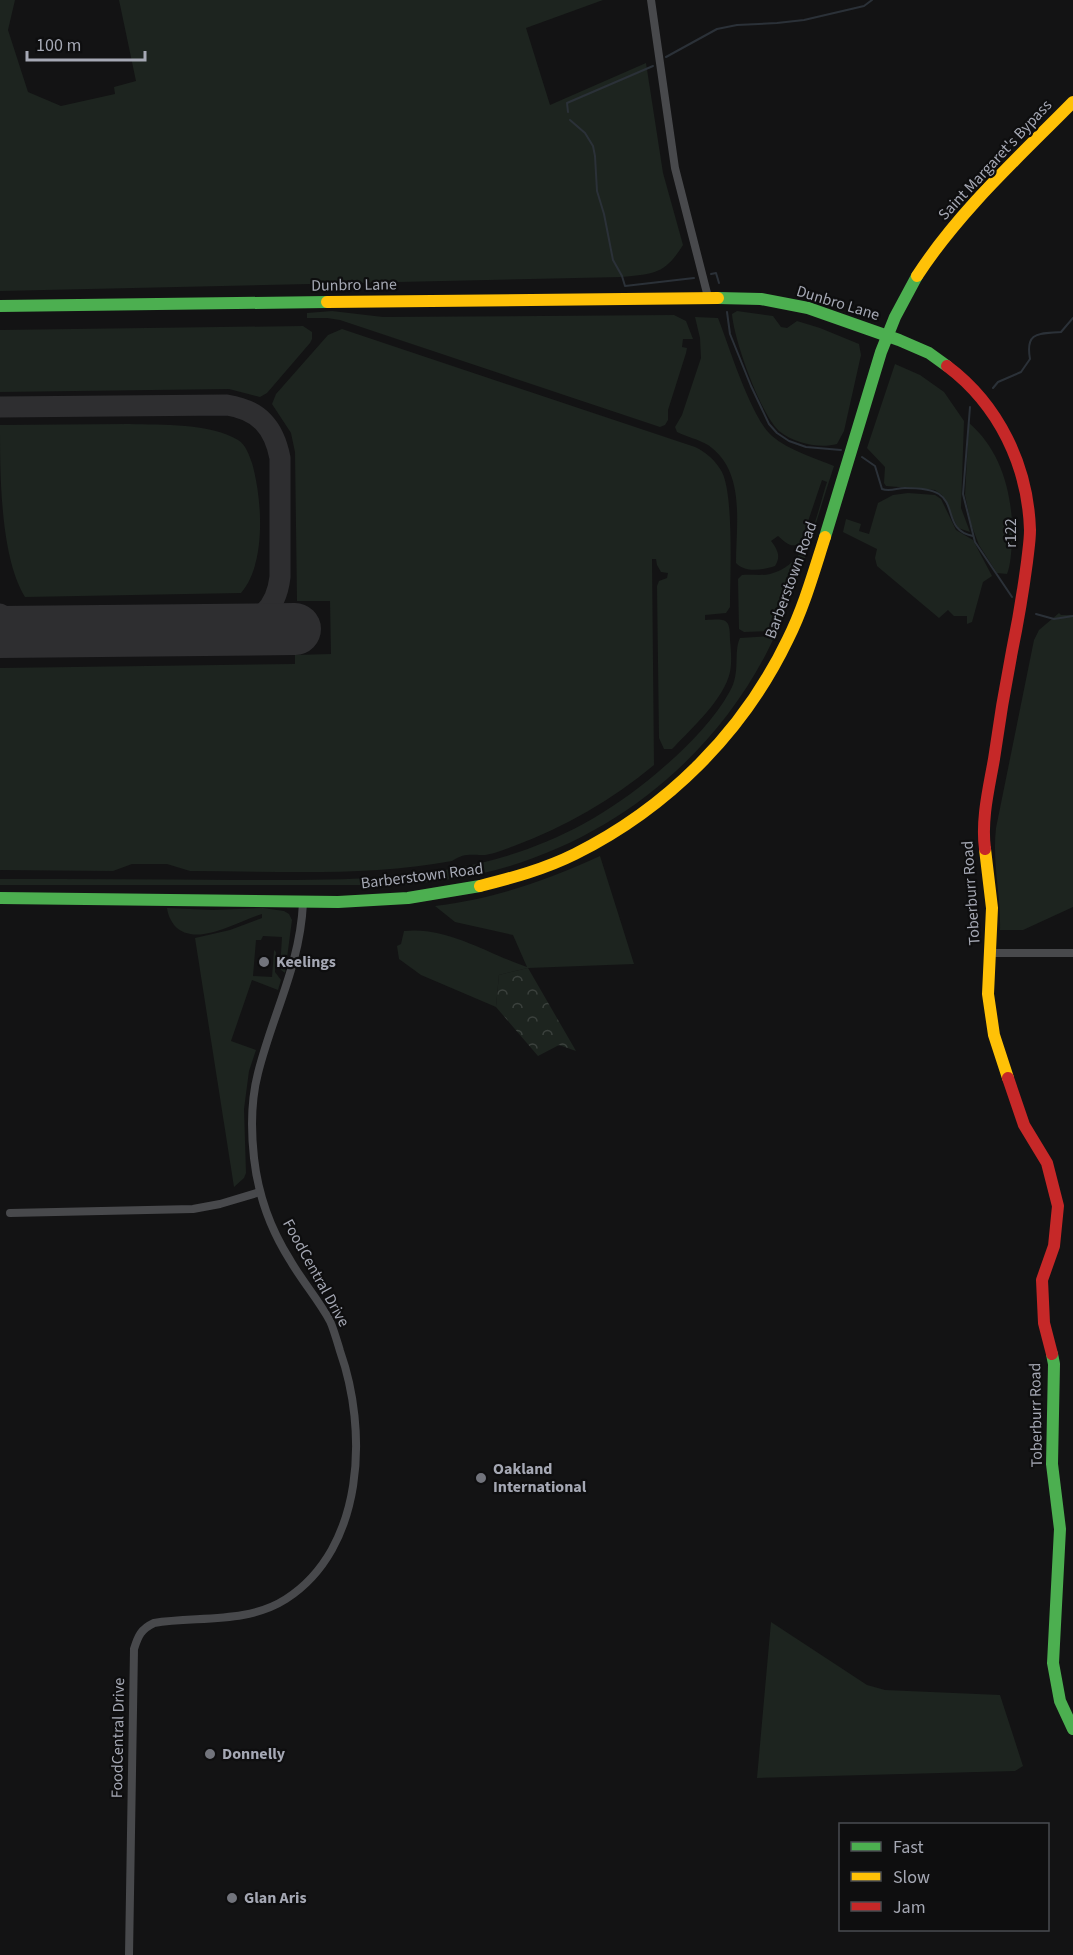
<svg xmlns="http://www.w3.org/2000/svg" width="1073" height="1955" font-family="'Source Sans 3',sans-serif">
<defs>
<pattern id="forest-crowns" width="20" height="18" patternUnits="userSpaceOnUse" patternTransform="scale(1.5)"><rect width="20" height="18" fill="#1d241f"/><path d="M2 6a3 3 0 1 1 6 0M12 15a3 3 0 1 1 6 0" fill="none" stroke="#3b413d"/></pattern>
</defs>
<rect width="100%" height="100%" fill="#131314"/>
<g fill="#1d241f">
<path d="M0,0H15L8,30L28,92L61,106L115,94L114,87L136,81L119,0H603L526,28L550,105L646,63L663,173L683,245C665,274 654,274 622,277L0,291Z"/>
<path d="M332,311L383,317L674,315L686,321L693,339H683L682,347L687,348L686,353L668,410V420L665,425L660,427L340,320L327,318H307V313Z"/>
<path d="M737,311L773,316L781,327L787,328L797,321L820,328L859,344L861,355L844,431L837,444C819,449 794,443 779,431C760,413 734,340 732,314Z"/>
<path d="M695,317L718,318C729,346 751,418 772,436C788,450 815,458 834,466C813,529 797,596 766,654C712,757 620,832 510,866C475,877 438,881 402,885H0V879C79,879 157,879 236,880C397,880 528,883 658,772C685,749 713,722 730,691C741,672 733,653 740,638L771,636V631L744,632L739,629L738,579L742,575C751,574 761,576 770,574C810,564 816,515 827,482L822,480L801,542C792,550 785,542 778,536L771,541C778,550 781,557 775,566C763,570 745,573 736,563C736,523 746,471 708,445C698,439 687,437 677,432L675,427L682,415L701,358L700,338Z"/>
<path d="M303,326L312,332V339L310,343L267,393L260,397L229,389L0,392V330Z"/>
<path d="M342,329L695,447C706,452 716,461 722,472C734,496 730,577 730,607L726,613L705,615V620C726,619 730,617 730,640C731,650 732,662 730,672C724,699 693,727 675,746L672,749H664L659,738L657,586L659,581L667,578L668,573L661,572L657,565L656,559H652L654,765C612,800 565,827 514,846C505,849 492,855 482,855C470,855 464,853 452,861C367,877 277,871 190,871L167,864H132L113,871L0,870V668L295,664V655L331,654L330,601H297L295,452L291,433L272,404L276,394L328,335Z"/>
<path d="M895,364L920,375L944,392L964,421L961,508L970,532L958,528L942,495L935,490L886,486L884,483L885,467L867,448Z"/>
<path d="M969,423C1003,452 1014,499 1012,542C1011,552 1011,564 1007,574L997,573L979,545L971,524L965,495Z"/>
<path d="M129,424C162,425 210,423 238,440C246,445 249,455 252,463C262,498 267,563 241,593L25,597C0,556 0,473 0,425Z"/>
<path d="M908,493L935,495L941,499L956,530L973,540L992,576L983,582L972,622L967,624V616H954L948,610L939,618L877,566L875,558L877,549L843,532L846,519L861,524L859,531L869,534L878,503L893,495Z"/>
<path d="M1059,613L1061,615H1073V907L1023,930H1000C1001,896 992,863 996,828L1034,640L1039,630Z"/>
<path d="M600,856L634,964L528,968L499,975L496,1007L421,975L399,959L397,946L401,944L404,931C447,926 488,954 527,967L513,935L455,922L435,906C494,899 545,881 600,856Z"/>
<path d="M167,908L213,910L263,908L284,911L289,914L292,920L285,973L280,969L282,937L263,936L261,940H256L253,976L272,977L274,950L276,952L275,972L281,980L278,990L252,980L231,1041L256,1050L249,1071L244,1109L246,1173L244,1178L234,1187L195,938L230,930L262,918V914C238,921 195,949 174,925C170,919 168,915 167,908Z"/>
<path d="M771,1622L867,1685L885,1690L1000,1695L1023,1766L1015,1771L757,1778Z"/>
</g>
<path fill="url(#forest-crowns)" d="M528,968L576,1051L559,1045L538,1056L496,1007L499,975Z"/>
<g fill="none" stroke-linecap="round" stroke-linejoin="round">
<g stroke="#2b3138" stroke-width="2">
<path d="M666,57L717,29L737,25L777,23L804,20L864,6L872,0"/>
<path d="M568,112L567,103L653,66"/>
<path d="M570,120L585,133L593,146L595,156L597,191L604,214L613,260L622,276L625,286L694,278"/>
<path d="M711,274L716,273L719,283"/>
<path d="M727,312L730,334L751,386L769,424L777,433L789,441L806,447L841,450"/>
<path d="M993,388L998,382L1021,372L1030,359C1025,331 1039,334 1061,332L1073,318"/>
<path d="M970,407L963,494L975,542L1012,597"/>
<path d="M862,457L875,466L882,489C890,492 897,488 905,488C915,488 931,489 939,494C956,505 945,531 973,536"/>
<path d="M1036,614L1054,619L1073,616"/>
</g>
<g stroke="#2e2e30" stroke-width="21">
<path d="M0,407L227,405C259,410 274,427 280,458V577C276,611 258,623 226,629"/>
<path d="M0,614L21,628L40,632"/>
</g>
<path stroke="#2e2e30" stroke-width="52" d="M0,632L295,629"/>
<g stroke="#48494c" stroke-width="8">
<path d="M651,0L675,168L708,297"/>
<path d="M991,953H1073"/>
<path d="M10,1213L193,1209L220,1204L260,1192"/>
<path d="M129,1955L134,1649C138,1636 141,1629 154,1623C198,1616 247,1624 286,1599C365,1548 368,1430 340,1351C337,1341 334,1330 330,1321C318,1299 302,1281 290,1260C271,1230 258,1194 254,1158C251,1131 251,1100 258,1073C273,1013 300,966 303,903"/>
</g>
<g stroke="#4caf50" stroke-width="12">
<path d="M718,298L761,299L808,308L899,340L929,353L947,366"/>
<path d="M0,306L327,302"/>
<path d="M825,537L881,352L895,317L917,276"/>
<path d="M0,898L338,902L408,898L480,886"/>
<path d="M1052,1354L1054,1364L1052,1464L1060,1529L1053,1663L1060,1701L1073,1729"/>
</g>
<g stroke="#ffc107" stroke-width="12">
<path d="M917,276C960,210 1018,158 1073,102"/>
<path d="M327,302L718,298"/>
<path d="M985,849L992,908L988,994L994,1035L1008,1078"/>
<path d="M480,886C512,878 545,869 575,854C667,808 743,733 788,639C804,607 814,571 825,537"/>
</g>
<g stroke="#c62828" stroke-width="12">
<path d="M947,366C999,405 1028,466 1030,530C1030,541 1028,552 1027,562C1023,592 1018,622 1012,651C1005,687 999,723 994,759C989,788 981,819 985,849"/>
<path d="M1008,1078L1024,1125L1047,1163L1058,1206L1054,1246L1042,1280L1044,1323L1052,1354"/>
</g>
</g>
<g fill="#72747c" stroke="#0e0e0f" stroke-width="2">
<circle cx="264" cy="962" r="6"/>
<circle cx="481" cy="1478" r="6"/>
<circle cx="210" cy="1754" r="6"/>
<circle cx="232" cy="1898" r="6"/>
</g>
<g text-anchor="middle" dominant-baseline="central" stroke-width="4.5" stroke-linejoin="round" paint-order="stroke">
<g font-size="16" fill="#a5a8b4" stroke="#0e0e0f">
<text transform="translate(995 160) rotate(-47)">Saint Margaret's Bypass</text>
<text transform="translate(354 285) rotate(-1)">Dunbro Lane</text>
<text transform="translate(838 303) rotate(17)">Dunbro Lane</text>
<text transform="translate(1011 533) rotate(-90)">r122</text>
<text transform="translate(791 580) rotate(-70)">Barberstown Road</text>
<text transform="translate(422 876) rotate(-7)">Barberstown Road</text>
<text transform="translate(971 893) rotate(-94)">Toberburr Road</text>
<text transform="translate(316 1273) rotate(61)">FoodCentral Drive</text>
<text transform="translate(1036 1415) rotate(-91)">Toberburr Road</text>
<text transform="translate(118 1738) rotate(-89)">FoodCentral Drive</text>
</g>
<g font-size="16" font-weight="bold" fill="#a5a8b4" stroke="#0e0e0f" text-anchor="start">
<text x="276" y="962">Keelings</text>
<text x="493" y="1469">Oakland<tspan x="493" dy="18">International</tspan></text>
<text x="222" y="1754">Donnelly</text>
<text x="244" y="1898">Glan Aris</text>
</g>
</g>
<rect x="839" y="1823" width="210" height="108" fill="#0e0e0f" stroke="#4a4c51" stroke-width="1.5"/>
<rect x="851" y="1842" width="30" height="9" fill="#4caf50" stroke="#4a4c51" stroke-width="1.5"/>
<text x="893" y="1853" font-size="18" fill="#a5a8b4">Fast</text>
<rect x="851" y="1872" width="30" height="9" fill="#ffc107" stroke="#4a4c51" stroke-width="1.5"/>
<text x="893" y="1883" font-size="18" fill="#a5a8b4">Slow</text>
<rect x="851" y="1902" width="30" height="9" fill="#c62828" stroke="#4a4c51" stroke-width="1.5"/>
<text x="893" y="1913" font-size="18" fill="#a5a8b4">Jam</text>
<path d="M27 51v9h118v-9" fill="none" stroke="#a5a8b4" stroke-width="3"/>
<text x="36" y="51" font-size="18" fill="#a5a8b4" stroke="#0e0e0f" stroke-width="4.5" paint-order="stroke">100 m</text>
</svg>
